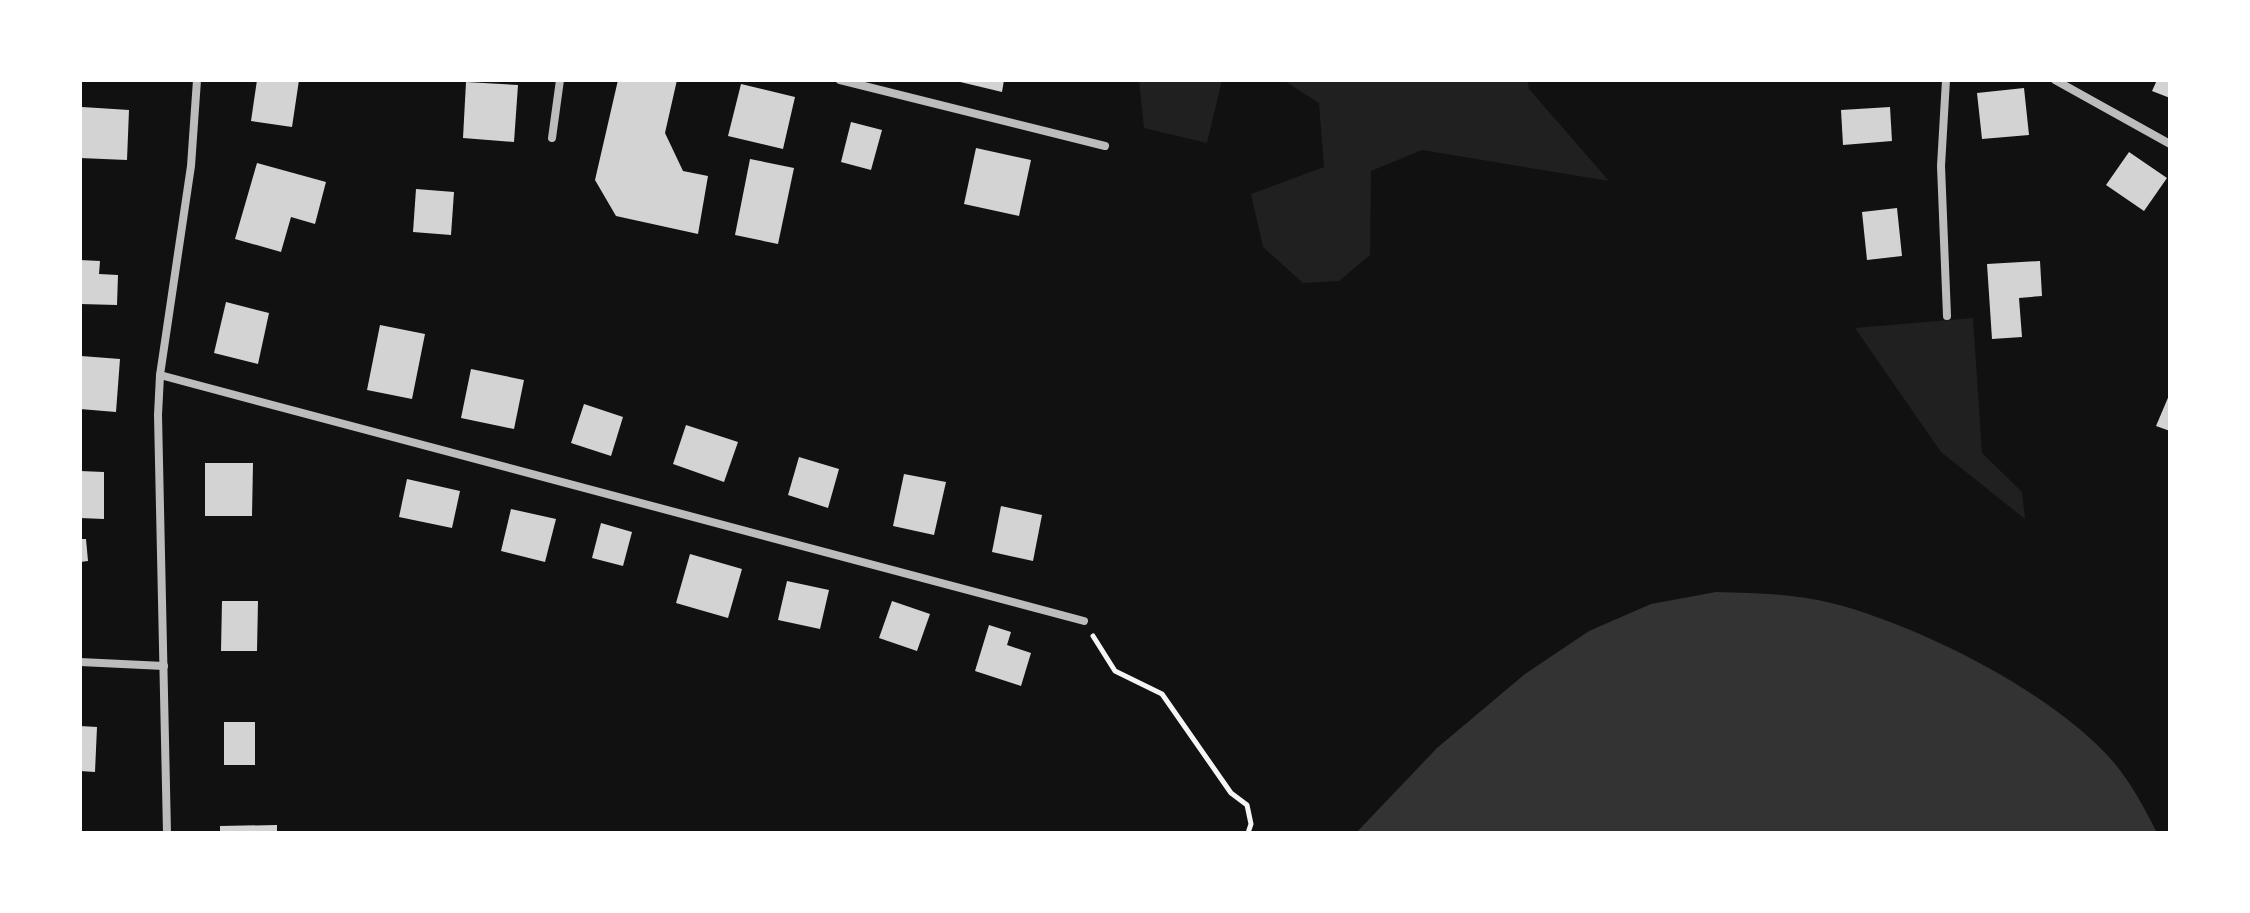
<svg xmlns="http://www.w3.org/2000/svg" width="2250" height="913" font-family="'DM Sans',sans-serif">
<rect width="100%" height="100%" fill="#111"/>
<g fill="#202020">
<path d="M1139,80H1222L1207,143L1144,128Z"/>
<path d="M1283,80H1527L1529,89L1609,181L1422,150L1371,171L1370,255L1339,281L1303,283L1263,247L1251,194L1324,167L1319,103Z"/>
<path d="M1973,318L1982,453L2022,492L2025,519L1941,452L1855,328Z"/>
</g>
<path fill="#333" d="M1716,592C1759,593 1802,594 1843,606C1929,631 2046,690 2108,756C2128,777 2144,807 2157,833H1356L1437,748L1525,674L1589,631L1651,604Z"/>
<g fill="#d3d3d3">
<path d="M257,80H299L292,127L251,121Z"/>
<path d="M618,80H677L665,133L683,171L708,176L698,234L616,216L595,180Z"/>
<path d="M952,80H1004L1002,92Z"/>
<path d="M2157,80H2170V98L2152,91Z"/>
<path d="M466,82L518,85L514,142L463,138Z"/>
<path d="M741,84L795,97L783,149L728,136Z"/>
<path d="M2024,88L2029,135L1982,139L1977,93Z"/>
<path d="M82,107L129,110L127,160L80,158Z"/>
<path d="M1890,107L1892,141L1843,145L1841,110Z"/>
<path d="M851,122L882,130L871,170L841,162Z"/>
<path d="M976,148L1031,160L1019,216L964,204Z"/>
<path d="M2129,152L2167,178L2144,211L2106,185Z"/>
<path d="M750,159L794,168L778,244L735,235Z"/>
<path d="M257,163L326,182L315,224L291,217L281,252L235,239Z"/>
<path d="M416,189L454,192L451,235L413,232Z"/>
<path d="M1897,208L1902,256L1867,260L1862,212Z"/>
<path d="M80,260L100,261L99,274L118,275L117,305L80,304Z"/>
<path d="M2040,261L2042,296L2019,298L2022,337L1992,339L1987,264Z"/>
<path d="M226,302L269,313L258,364L214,353Z"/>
<path d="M380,325L425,334L412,399L367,390Z"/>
<path d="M81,356L120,359L116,412L80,409Z"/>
<path d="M471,369L524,380L514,429L461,418Z"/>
<path d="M2170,393V431L2156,426Z"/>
<path d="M584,404L623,417L611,456L571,443Z"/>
<path d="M686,425L738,442L724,482L673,464Z"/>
<path d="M799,457L839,469L828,508L788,495Z"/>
<path d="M205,463H253L252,516H205Z"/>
<path d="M80,471L104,472V519L80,518Z"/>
<path d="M904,474L946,482L934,535L893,526Z"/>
<path d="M407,479L460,491L452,528L399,517Z"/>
<path d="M1001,506L1042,515L1033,561L992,552Z"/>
<path d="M511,509L556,519L545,562L501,551Z"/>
<path d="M601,523L632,532L623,566L592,558Z"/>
<path d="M80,539H86L88,561L80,562Z"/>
<path d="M690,554L742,569L728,618L676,603Z"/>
<path d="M787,581L829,590L820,629L778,620Z"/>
<path d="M222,601H258L257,651H221Z"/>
<path d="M892,601L930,614L917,651L879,638Z"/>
<path d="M989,625L1011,632L1007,645L1031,653L1021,686L975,671Z"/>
<rect x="224" y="722" width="31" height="43"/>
<path d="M80,726L97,727L95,772L80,771Z"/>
<path d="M277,825V833H220V826Z"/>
</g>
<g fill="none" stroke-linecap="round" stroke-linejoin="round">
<path stroke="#f5f5f5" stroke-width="5" d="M1093,636L1115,671L1162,694L1231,793L1247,805L1251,824L1248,833"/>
<g stroke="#bcbcbc" stroke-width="8">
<path d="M840,80L1105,146"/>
<path d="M1946,80L1941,166L1947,316"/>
<path d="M2055,80L2170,144"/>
<path d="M552,138L560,80"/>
<path d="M160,375L1084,621"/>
<path d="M80,662L164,666"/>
<path d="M167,833L158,415L160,375L191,166L197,80"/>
</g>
</g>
<rect width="2250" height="913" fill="none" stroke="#ffffff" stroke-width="164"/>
</svg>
